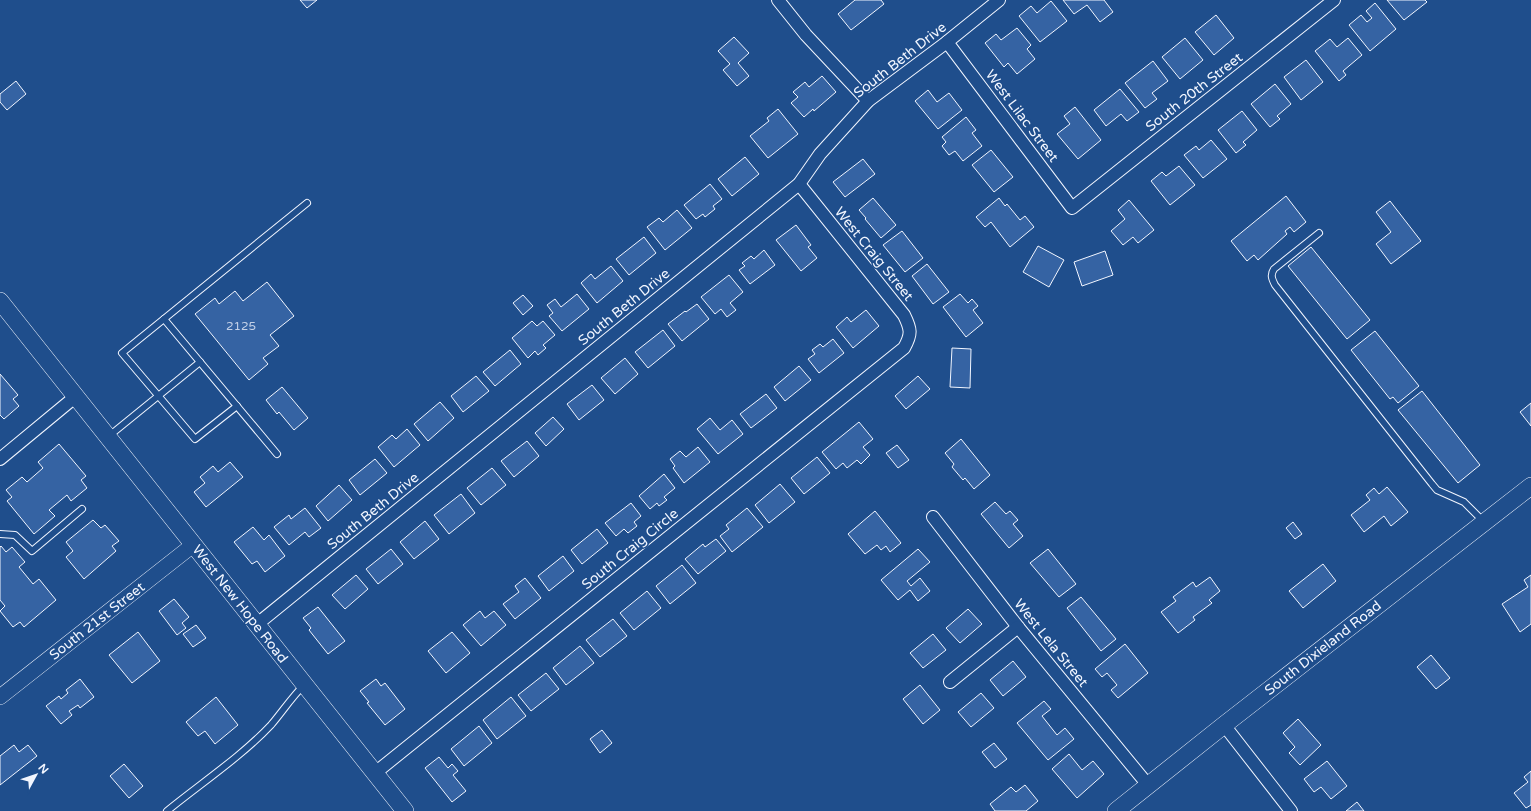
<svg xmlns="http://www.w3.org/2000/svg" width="1531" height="811" font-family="'Varela Round',sans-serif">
<rect width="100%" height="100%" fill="#1f4e8c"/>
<g fill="#3563a3" stroke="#f2f6ff">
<path d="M300,0H317L307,8Z"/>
<path d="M855,0H881L884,4L851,30L838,14Z"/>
<path d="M1063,0H1104L1113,12L1100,22L1087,5L1074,14Z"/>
<path d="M1387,0H1425L1427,2L1404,20Z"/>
<path d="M1051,1L1067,21L1040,42L1019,16L1031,6L1037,13Z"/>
<path d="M1375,3L1396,29L1370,51L1349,25L1361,15L1367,22L1372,18L1366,11Z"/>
<path d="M1216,15L1234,38L1214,55L1195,32Z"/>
<path d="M1017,28L1031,45L1027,49L1035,59L1017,74L1008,63L1004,67L985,43L996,34L1001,40Z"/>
<path d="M734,37L749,53L738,63L749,76L737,86L723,70L730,64L718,51Z"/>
<path d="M1185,38L1203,60L1180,79L1162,57Z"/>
<path d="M1348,38L1362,55L1343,71L1346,75L1339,81L1315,51L1330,39L1337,47Z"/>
<path d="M1306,60L1323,82L1301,100L1284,77Z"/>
<path d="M1153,61L1168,81L1152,93L1157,99L1145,108L1125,83Z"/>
<path d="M822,76L836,92L814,111L813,109L804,117L791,103L798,97L793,92L805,82L809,87Z"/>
<path d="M16,81L26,94L7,110L0,102V94Z"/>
<path d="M1275,84L1291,104L1277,116L1280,119L1270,127L1251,104Z"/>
<path d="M1120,89L1139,112L1127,121L1121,114L1106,126L1094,110Z"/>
<path d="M928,90L937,102L949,93L962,110L938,129L915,101Z"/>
<path d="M1075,107L1101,140L1078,159L1057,134L1070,124L1064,116Z"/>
<path d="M778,109L798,134L768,158L750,136L769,121L767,118Z"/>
<path d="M1242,111L1257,130L1243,142L1246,145L1236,153L1218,130Z"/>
<path d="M966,117L976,130L972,133L982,146L963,161L955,151L949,155L942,146L946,142L942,137Z"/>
<path d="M1211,140L1227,159L1203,178L1184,155L1196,146L1199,150Z"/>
<path d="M991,150L1013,177L994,192L972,165Z"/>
<path d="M745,157L759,174L732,196L718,179Z"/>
<path d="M863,159L875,174L845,197L833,182Z"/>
<path d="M1179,166L1195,185L1170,205L1151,181L1162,172L1166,176Z"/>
<path d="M710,184L722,199L713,206L715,209L705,217L703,214L696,219L684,205Z"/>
<path d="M1286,196L1306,222L1294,232L1290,227L1285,231L1287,234L1258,260L1254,255L1247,261L1231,241Z"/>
<path d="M873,198L896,225L881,238L865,219L866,218L859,210Z"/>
<path d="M999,198L1005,206L1007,204L1020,220L1025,216L1034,227L1010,247L991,222L985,227L976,217Z"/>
<path d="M1129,200L1154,230L1138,243L1133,237L1123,245L1111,231L1125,219L1118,210Z"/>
<path d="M1390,201L1421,241L1391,264L1376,244L1391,232L1376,212Z"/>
<path d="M677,210L692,228L665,250L647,227L659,218L663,222Z"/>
<path d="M796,225L811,245L808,247L817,258L801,271L776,240Z"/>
<path d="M902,231L923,258L905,272L883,245Z"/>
<path d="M644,237L656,253L629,275L616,259Z"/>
<path d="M1038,246L1064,260L1049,287L1023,272Z"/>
<path d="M1311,247L1370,320L1347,339L1288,266Z"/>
<path d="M764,250L775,265L750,284L739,270L745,266L742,263L751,256L754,259Z"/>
<path d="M1105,251L1113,275L1082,286L1074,262Z"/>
<path d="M927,264L949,292L933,304L912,276Z"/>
<path d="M611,266L623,281L597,303L581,283L591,274L595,279Z"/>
<path d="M729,275L743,292L730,303L736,310L727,317L721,309L715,314L701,297Z"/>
<path d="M267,282L294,316L270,335L279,346L263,358L268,364L249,380L195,314L215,298L219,304L235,291L243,301Z"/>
<path d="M577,294L589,309L562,331L549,316L553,313L547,305L555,299L561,307Z"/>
<path d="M960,294L968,303L972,299L978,306L973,310L983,323L966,337L943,307Z"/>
<path d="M523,295L533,306L523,315L513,303Z"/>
<path d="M697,304L709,319L682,341L668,324L685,311L686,312Z"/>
<path d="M866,310L879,326L853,348L836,327L847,317L851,322Z"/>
<path d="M532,321L537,326L543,321L555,335L543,345L546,348L538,355L535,351L528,358L512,338Z"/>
<path d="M663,330L675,346L648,368L635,352Z"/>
<path d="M1375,331L1419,386L1398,403L1393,397L1390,399L1351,350Z"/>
<path d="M833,339L844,353L819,373L808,359L815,354L812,350L820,344L823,347Z"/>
<path d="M952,348L971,349L970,388L950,387Z"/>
<path d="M510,350L521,364L495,386L483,372Z"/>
<path d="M625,358L638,374L615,394L601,378Z"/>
<path d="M799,366L811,380L785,401L774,387Z"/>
<path d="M0,374L18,395L13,399L19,406L4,419L0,415Z"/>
<path d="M476,376L489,391L463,412L451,396Z"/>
<path d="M918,376L930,389L906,409L895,396Z"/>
<path d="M592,385L604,400L579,420L567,404Z"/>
<path d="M282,387L308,418L294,430L279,412L277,414L266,400Z"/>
<path d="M1422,391L1480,465L1458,483L1398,410Z"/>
<path d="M766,394L777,408L751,428L740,414Z"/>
<path d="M440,402L454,418L428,441L414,424Z"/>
<path d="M1531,403V426L1520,412Z"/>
<path d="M553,417L564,429L546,446L535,433Z"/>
<path d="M710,418L720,430L732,420L743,434L718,454L697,429Z"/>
<path d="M859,422L873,439L863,447L870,455L861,464L857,460L847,468L843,463L836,469L822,452Z"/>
<path d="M407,429L420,445L394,467L378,447L392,435L396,439Z"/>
<path d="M961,439L990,475L974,489L965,478L963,480L952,467L954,464L945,453Z"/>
<path d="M527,441L539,456L514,477L501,461Z"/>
<path d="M59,444L86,476L81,480L87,488L71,501L67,495L49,510L55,516L34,534L7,501L12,497L6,490L22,477L27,482L43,468L38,462Z"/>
<path d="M897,445L909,460L898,468L886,453Z"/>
<path d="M698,447L710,462L684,483L673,468L675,466L670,459L680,451L686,457Z"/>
<path d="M817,457L830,473L804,494L791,478Z"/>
<path d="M375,459L387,473L360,495L349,480Z"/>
<path d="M230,462L243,477L206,507L194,492L205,483L200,477L213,466L218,472Z"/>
<path d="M492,468L506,485L481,505L467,488Z"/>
<path d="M664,474L675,488L664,497L667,500L659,506L657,503L650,509L639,496Z"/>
<path d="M780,484L795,502L769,523L755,505Z"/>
<path d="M339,485L352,500L328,521L316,506Z"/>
<path d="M1387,487L1408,512L1391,526L1384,516L1364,532L1351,515L1370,500L1366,495L1374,488L1379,494Z"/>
<path d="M461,494L475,513L449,534L434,515Z"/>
<path d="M995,502L1006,514L1010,511L1018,520L1013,524L1023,536L1009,548L981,514Z"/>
<path d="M631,503L641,516L634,522L637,526L628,533L624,529L616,536L605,523Z"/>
<path d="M305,508L321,528L309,537L305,532L289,545L274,527L289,515L291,519Z"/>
<path d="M747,508L763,527L732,552L720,536L729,529L726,525Z"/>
<path d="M875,511L901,543L890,552L886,546L881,550L877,545L865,554L848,534Z"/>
<path d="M93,520L101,528L105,525L119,541L112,546L116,551L84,579L66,557L73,551L66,542Z"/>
<path d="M425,521L439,539L414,559L400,542Z"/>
<path d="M1293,522L1302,534L1295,539L1286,528Z"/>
<path d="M253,527L264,540L269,535L285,556L265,572L257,561L252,564L234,542Z"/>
<path d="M597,529L608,543L582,564L571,550Z"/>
<path d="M716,539L726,551L698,574L685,559L703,544L705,547Z"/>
<path d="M1,546L6,552L12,547L25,562L19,567L33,584L39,579L56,600L24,627L20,622L13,627L0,611L5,606L0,600V547Z"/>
<path d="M391,549L403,564L378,584L366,569Z"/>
<path d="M918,549L930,562L907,581L911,586L920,578L930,591L918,601L910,590L898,600L881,580Z"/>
<path d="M1048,549L1076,584L1059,597L1030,563Z"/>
<path d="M563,556L574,571L549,591L538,576Z"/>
<path d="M1323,564L1336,581L1303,608L1289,591Z"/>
<path d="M682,565L696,583L670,604L656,586Z"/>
<path d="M356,575L368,589L345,609L332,595Z"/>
<path d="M1531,575V624L1520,632L1502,604L1528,587L1524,580Z"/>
<path d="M1210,577L1220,591L1209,600L1212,603L1193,617L1195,620L1178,633L1161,612L1176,601L1173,597L1193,582L1196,587Z"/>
<path d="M525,578L541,598L515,619L503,604L519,592L515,586Z"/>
<path d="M647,591L661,608L634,630L620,613Z"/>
<path d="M1081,597L1116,639L1101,651L1067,608Z"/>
<path d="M174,599L189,617L182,623L186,628L177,635L159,611Z"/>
<path d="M318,607L345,641L328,654L309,630L311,628L303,618Z"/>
<path d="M968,609L982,624L960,643L946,628Z"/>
<path d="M480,611L485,618L494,611L506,625L481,646L463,625Z"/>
<path d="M613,619L627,636L600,657L586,640Z"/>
<path d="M196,625L206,638L193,647L183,634Z"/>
<path d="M138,632L160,661L132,683L109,655Z"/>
<path d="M452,632L470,653L446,673L428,651Z"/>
<path d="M933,634L946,650L923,668L910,653Z"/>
<path d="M1125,644L1148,673L1118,698L1111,690L1117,685L1107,673L1102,677L1095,669Z"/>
<path d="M580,646L594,663L566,685L553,668Z"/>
<path d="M1431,655L1450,678L1436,689L1417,667Z"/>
<path d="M1013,661L1026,677L1003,696L990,680Z"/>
<path d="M546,673L559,689L531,711L518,695Z"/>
<path d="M80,679L94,697L80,708L78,705L69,711L72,715L61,724L46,706L59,696L61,699L68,693L66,690Z"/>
<path d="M376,679L381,686L385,683L405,709L385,725L367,703L369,702L360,691Z"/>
<path d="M920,685L940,710L923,724L903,699Z"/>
<path d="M981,693L994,708L971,727L958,712Z"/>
<path d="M216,697L238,725L215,744L205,731L198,736L186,722Z"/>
<path d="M511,697L526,716L497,739L483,720Z"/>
<path d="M1044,701L1051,709L1042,716L1057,735L1065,728L1074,739L1048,760L1017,723Z"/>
<path d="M1298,719L1321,745L1300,765L1289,753L1295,747L1283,733Z"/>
<path d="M479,726L492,743L464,766L451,749Z"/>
<path d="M602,730L612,743L600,753L590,739Z"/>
<path d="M994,743L1007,759L995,768L982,752Z"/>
<path d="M14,745L19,752L28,745L37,756L0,785V756Z"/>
<path d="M1069,754L1082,770L1093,761L1104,774L1077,798L1052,769Z"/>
<path d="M439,757L448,768L452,764L458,771L453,775L466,791L452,802L425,768Z"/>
<path d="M1327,761L1347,786L1331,799L1321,787L1314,792L1304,779Z"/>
<path d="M124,764L143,786L129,798L110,776Z"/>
<path d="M1531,771V805L1526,808L1514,793L1528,782L1524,777Z"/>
<path d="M1025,785L1038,801L1026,811H995L990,804L1011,787L1016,792Z"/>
<path d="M1357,802L1364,811H1346Z"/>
</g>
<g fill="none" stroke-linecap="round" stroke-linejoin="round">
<defs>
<g id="service">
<path d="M1319,233L1274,269C1270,275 1272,279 1275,285L1432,484L1437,490L1464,502L1484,522"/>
<path d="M164,319L277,454"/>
<path d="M237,406L195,439L122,353L307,203"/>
<path d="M109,436L200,362"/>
<path d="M0,534L15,535L32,551L82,509"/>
<path d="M167,811C200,784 242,756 271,725C282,712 292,697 304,685"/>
</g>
<g id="minor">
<path d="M778,0L806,35L868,101"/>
<path d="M947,42L1072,208L1334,0"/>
<path d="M0,459L75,397"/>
<path d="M933,517L1018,627L1148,785"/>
<path d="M256,625L799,184L820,154L868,101L947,42L999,0"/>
<path d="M950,682L1018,627"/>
<path d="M1224,725L1291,811"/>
<path d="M375,773L904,348C912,334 911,329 904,315L799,184"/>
</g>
<path id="tertiary" d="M0,697L193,545"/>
<g id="secondary">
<path d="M0,301L405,811"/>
<path d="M1116,811L1224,725L1531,486"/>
</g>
</defs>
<use href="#service" stroke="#f2f6ff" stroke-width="8"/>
<use href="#minor" stroke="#f2f6ff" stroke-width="14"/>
<use href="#tertiary" stroke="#f2f6ff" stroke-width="16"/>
<use href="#secondary" stroke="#f2f6ff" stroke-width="18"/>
<use href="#service" stroke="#1f4e8c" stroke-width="6"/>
<use href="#minor" stroke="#1f4e8c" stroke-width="12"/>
<use href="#tertiary" stroke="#1f4e8c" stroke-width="15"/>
<use href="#secondary" stroke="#1f4e8c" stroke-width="17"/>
</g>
<g text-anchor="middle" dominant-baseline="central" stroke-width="3" stroke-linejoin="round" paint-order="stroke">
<g font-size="12" fill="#c3d1e8">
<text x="241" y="326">2125</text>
</g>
<g font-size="14" fill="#f2f6ff" stroke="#1f4e8c">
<text transform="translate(900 60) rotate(-38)">South Beth Drive</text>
<text transform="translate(1194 92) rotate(-38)">South 20th Street</text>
<text transform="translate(1022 116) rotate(53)">West Lilac Street</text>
<text transform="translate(874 254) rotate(51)">West Craig Street</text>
<text transform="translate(624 307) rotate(-39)">South Beth Drive</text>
<text transform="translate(373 511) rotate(-39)">South Beth Drive</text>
<text transform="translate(630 549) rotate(-39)">South Craig Circle</text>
<text transform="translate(240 604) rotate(52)">West New Hope Road</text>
<text transform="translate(97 621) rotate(-38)">South 21st Street</text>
<text transform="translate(1051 643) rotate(51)">West Lela Street</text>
<text transform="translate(1323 648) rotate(-38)">South Dixieland Road</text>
</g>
</g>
<g transform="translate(36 775) rotate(50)" stroke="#1f4e8c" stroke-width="3" paint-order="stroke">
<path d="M0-3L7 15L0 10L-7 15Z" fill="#f2f6ff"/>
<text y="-6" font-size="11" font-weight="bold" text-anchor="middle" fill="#f2f6ff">N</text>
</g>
</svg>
